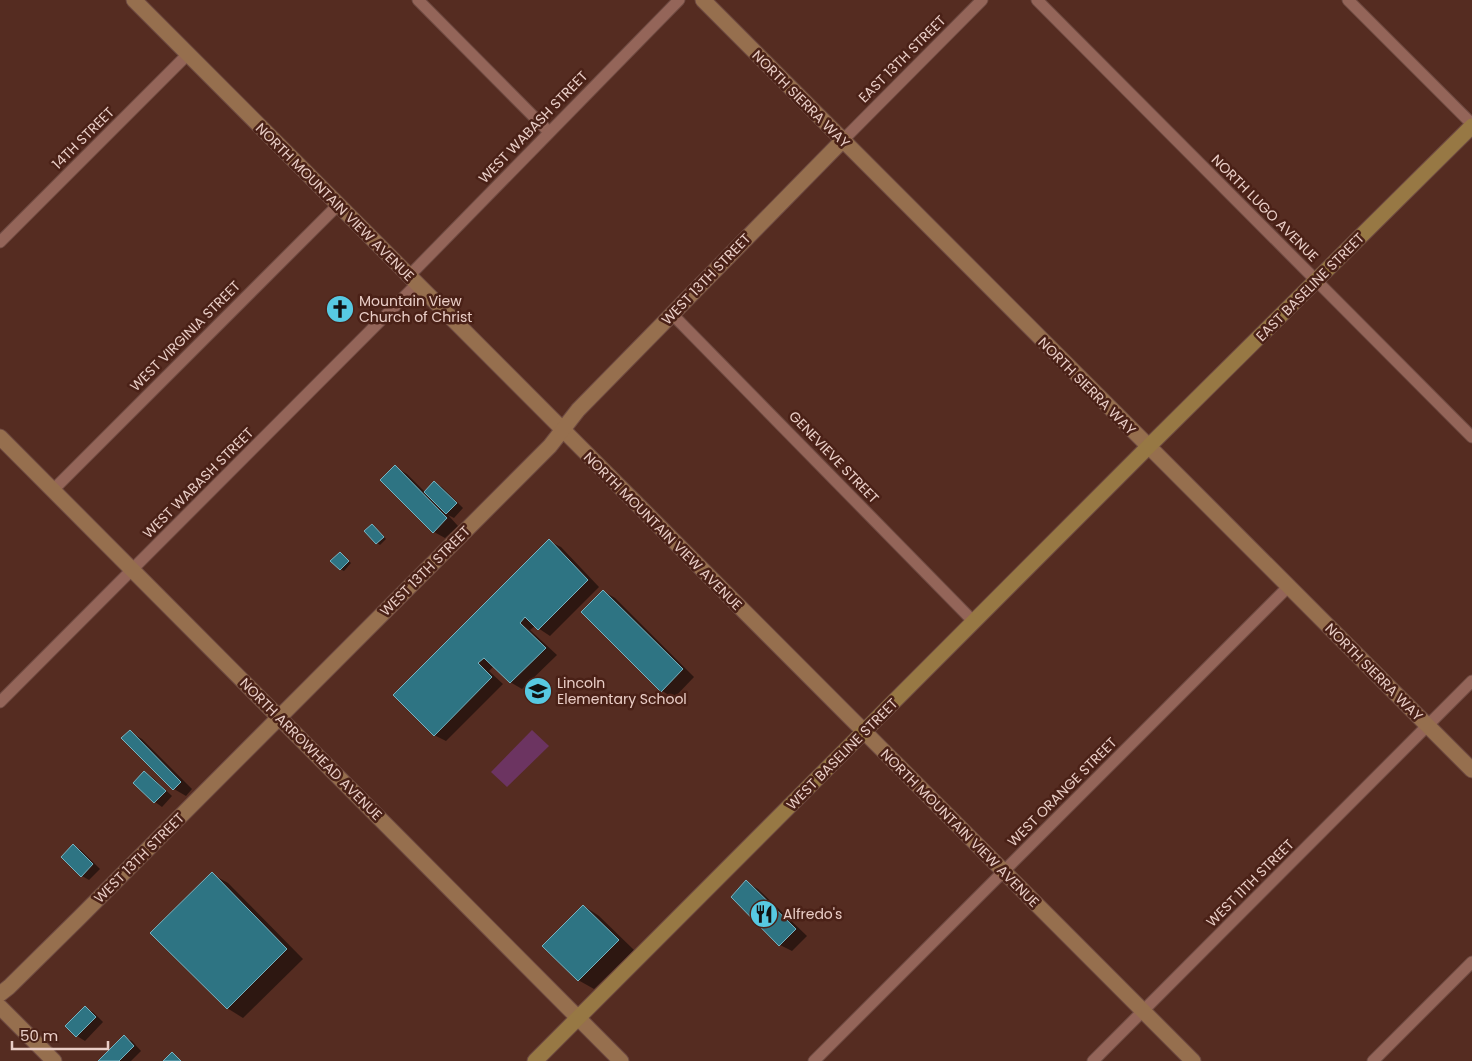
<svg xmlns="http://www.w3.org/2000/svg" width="1472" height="1061" font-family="Poppins,sans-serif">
<rect width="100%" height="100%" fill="#552c21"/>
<path fill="#6c3461" d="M532,730L549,746L507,787L491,772Z"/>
<g fill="#0007">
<path d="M395,467L407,474L425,492L435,483L442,487L463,508L454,518L448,515L458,526L445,538L434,532Z"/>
<path d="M375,528L386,539L380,545L377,543Z"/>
<path d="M549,541L561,547L599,587L550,636L535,626L530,630L557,655L522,689L510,682L494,666L489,671L503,684L446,741L434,735Z"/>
<path d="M340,553L351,563L344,571L340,569Z"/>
<path d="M603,591L615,598L694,677L674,698L662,691L583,612Z"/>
<path d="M130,732L142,739L192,789L186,796L174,789L123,738Z"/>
<path d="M145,772L152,777L172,796L162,807L155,802L134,783Z"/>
<path d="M73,846L81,850L100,869L89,880L82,876Z"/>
<path d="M212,874L228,883L303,959L243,1018L227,1008Z"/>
<path d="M746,882L758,889L807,936L792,951L780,945Z"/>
<path d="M584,906L599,916L634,950L594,989L578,980Z"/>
<path d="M85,1008L93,1012L103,1022L85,1041L77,1036L67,1026Z"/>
<path d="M124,1037L132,1041L141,1051L131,1061H100Z"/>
</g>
<g fill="#2e7483" stroke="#78b3c1">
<path d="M395,465L447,518L433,533L380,480Z"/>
<path d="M434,481L457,503L446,514L424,492Z"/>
<path d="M372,524L384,537L376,544L364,531Z"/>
<path d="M549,539L588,580L538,630L525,617L520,623L546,648L510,683L484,658L478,663L492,677L434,736L393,695Z"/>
<path d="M340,552L349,561L340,570L330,561Z"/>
<path d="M603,590L683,669L661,692L581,612Z"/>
<path d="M130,730L181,782L173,790L121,738Z"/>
<path d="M144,771L166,791L154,803L133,783Z"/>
<path d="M73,844L93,864L81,877L61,857Z"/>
<path d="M212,872L287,949L227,1009L150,933Z"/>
<path d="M746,880L796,929L779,946L731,897Z"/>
<path d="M583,905L619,940L578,981L542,946Z"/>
<path d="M85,1006L96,1017L76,1037L65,1026Z"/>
<path d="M124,1035L134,1046L119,1061H98Z"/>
<path d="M172,1052L181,1061H163Z"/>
</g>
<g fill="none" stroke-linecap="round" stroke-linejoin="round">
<defs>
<g id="street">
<path d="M418,0L549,132"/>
<path d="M1037,0L1472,437"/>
<path d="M1348,0L1472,124"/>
<path d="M843,140L982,0"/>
<path d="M0,242L188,54"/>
<path d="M409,276L679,0"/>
<path d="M672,314L974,622"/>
<path d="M53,490L338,205"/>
<path d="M0,702L417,284"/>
<path d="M814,1061L1288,587"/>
<path d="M1093,1061L1472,681"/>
<path d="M1373,1061L1472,962"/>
</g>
<g id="secondary">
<path d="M134,0L1193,1061"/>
<path d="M703,0L1472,770"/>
<path d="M0,437L621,1061"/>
<path d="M0,994L9,987L79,918L550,446L578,410L843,140"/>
<path d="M0,1007L54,1061"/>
</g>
<path id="primary" d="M535,1061L1148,447L1472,126"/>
</defs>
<use href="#street" stroke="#6e4a42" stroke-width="13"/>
<use href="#secondary" stroke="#6e4a42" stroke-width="17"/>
<use href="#primary" stroke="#6e4a42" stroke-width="17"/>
<use href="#street" stroke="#946559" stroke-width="11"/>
<use href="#secondary" stroke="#966f4e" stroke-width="15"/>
<use href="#primary" stroke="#977844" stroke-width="15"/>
</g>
<defs>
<symbol id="church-disc" viewBox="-11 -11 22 22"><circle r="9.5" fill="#57c9e2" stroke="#4a2117"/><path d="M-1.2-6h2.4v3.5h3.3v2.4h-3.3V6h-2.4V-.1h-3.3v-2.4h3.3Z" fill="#111"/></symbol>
<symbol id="school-disc" viewBox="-11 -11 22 22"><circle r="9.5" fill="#57c9e2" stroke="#4a2117"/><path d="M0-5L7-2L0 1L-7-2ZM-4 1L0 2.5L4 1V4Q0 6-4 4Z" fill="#111"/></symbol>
<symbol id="restaurant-disc" viewBox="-11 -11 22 22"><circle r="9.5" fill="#57c9e2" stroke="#4a2117"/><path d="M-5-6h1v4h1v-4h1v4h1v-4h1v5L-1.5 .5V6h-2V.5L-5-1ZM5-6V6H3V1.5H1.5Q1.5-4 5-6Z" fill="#111"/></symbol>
</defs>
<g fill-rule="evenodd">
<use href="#church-disc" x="324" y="293" width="32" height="32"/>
<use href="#school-disc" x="522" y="675" width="32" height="32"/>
<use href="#restaurant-disc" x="748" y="898" width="32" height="32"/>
</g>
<g text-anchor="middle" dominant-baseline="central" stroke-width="5" stroke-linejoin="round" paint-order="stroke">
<g font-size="14" fill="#eacec7" stroke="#4a2117">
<text transform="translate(902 59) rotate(-45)">EAST 13TH STREET</text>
<text transform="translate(801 99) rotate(45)">NORTH SIERRA WAY</text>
<text transform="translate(533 127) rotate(-46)">WEST WABASH STREET</text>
<text transform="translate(83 138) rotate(-45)">14TH STREET</text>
<text transform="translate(335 202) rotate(45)">NORTH MOUNTAIN VIEW AVENUE</text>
<text transform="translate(1265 208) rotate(45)">NORTH LUGO AVENUE</text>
<text transform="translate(706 279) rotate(-46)">WEST 13TH STREET</text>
<text transform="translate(1310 287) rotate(-45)">EAST BASELINE STREET</text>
<text transform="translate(185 336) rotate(-45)">WEST VIRGINIA STREET</text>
<text transform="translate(1087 386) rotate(45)">NORTH SIERRA WAY</text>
<text transform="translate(834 457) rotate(46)">GENEVIEVE STREET</text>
<text transform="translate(198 483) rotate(-45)">WEST WABASH STREET</text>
<text transform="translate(663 531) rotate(45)">NORTH MOUNTAIN VIEW AVENUE</text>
<text transform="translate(425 571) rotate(-45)">WEST 13TH STREET</text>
<text transform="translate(1374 672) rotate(45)">NORTH SIERRA WAY</text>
<text transform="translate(311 749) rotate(45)">NORTH ARROWHEAD AVENUE</text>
<text transform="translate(842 754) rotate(-45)">WEST BASELINE STREET</text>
<text transform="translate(1062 792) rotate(-45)">WEST ORANGE STREET</text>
<text transform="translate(960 828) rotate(45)">NORTH MOUNTAIN VIEW AVENUE</text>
<text transform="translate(139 858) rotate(-45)">WEST 13TH STREET</text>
<text transform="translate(1250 883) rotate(-45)">WEST 11TH STREET</text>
</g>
<g font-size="14" fill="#eacec7" stroke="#4a2117" text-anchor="start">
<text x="359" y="301">Mountain View<tspan x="359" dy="16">Church of Christ</tspan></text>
<text x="557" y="683">Lincoln<tspan x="557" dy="16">Elementary School</tspan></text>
<text x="783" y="914">Alfredo's</text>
</g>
</g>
<path d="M12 1041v8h96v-8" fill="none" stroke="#eacec7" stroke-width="2.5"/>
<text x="20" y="1041" font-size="15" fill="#eacec7" stroke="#4a2117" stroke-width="4" paint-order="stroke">50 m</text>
</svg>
